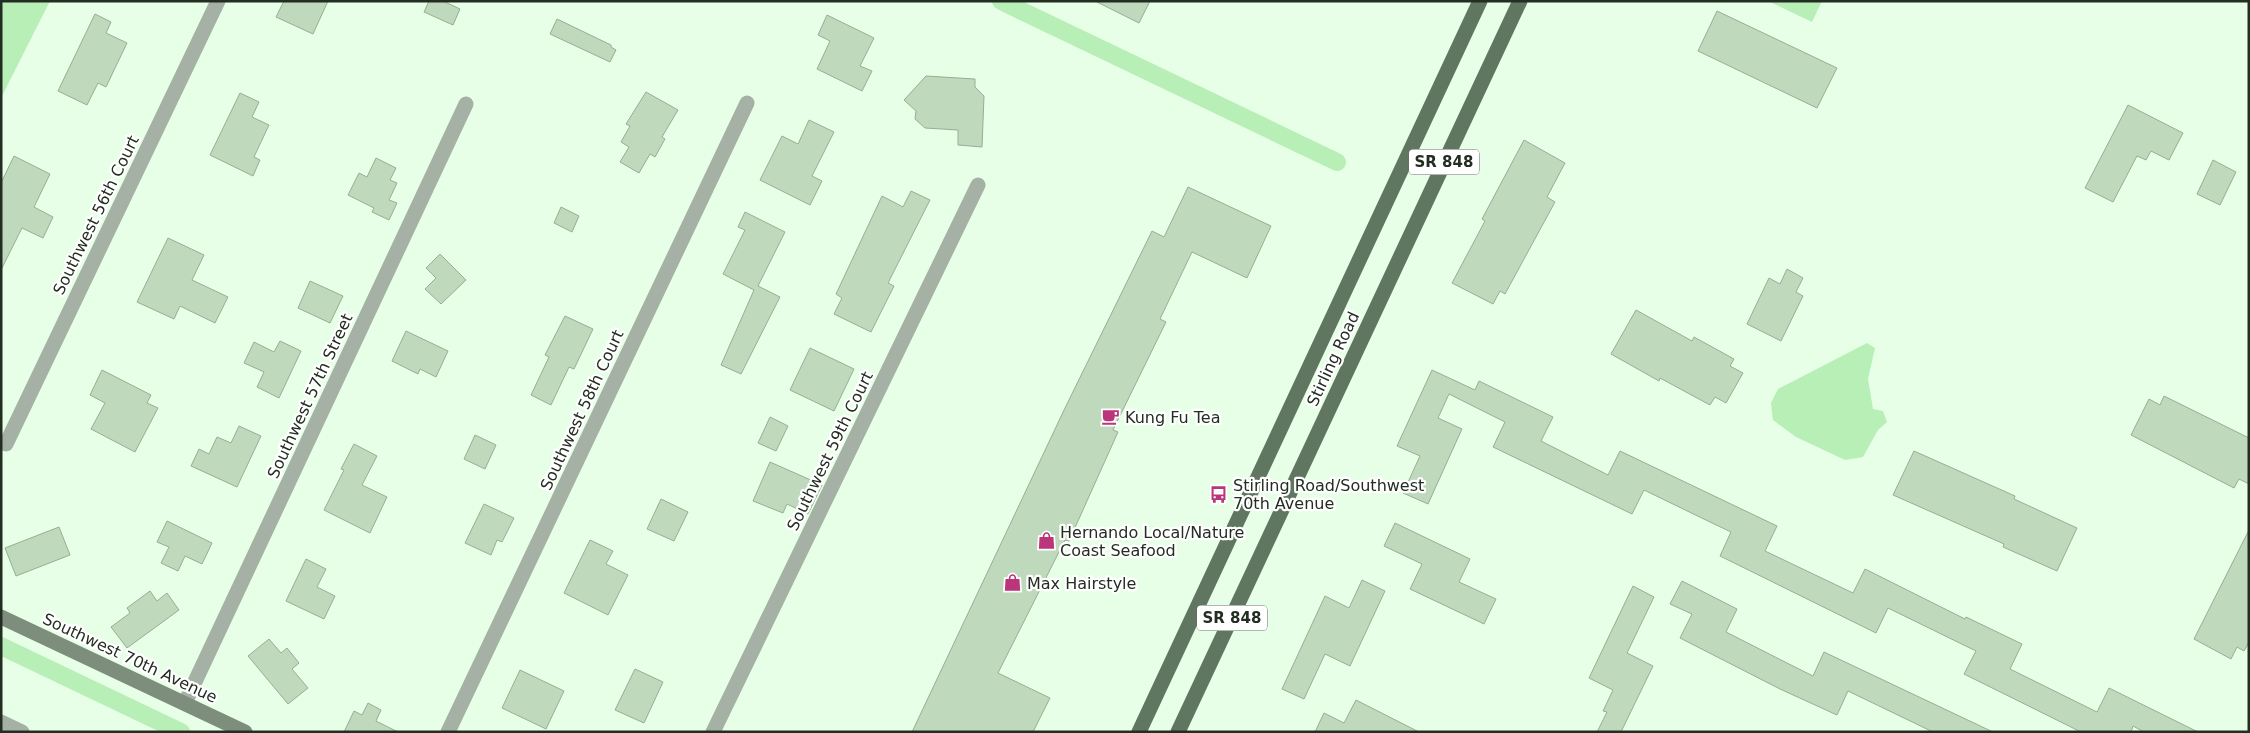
<svg xmlns="http://www.w3.org/2000/svg" width="2250" height="733" font-family="'DejaVu Sans',sans-serif">
<rect width="100%" height="100%" fill="#e8ffe7"/>
<g fill="#b8efb6">
<path d="M1,1H50L1,98Z"/>
<path d="M1768,1H1822L1812,22Z"/>
<path d="M1867,343L1875,348L1868,379L1873,409L1883,411L1887,422L1878,430L1863,457L1845,460L1796,437L1773,420L1771,403L1778,389Z"/>
</g>
<g fill="none" stroke-linecap="round" stroke-linejoin="round">
<g stroke="#b8efb6" stroke-width="18">
<path d="M1001,1L1337,162"/>
<path d="M1,646L181,732"/>
</g>
</g>
<g fill="#bed9bc" stroke="#95af93">
<path d="M284,1H328L313,34L276,17Z"/>
<path d="M429,1H443L460,9L453,25L424,12Z"/>
<path d="M1095,1H1150L1139,23Z"/>
<path d="M1717,11L1837,68L1817,108L1698,51Z"/>
<path d="M95,14L111,22L106,33L127,43L106,87L98,83L87,105L58,91Z"/>
<path d="M827,15L874,38L860,66L872,71L862,91L817,69L830,41L818,35Z"/>
<path d="M557,19L611,45V47L616,50L610,62L550,34Z"/>
<path d="M926,76L975,79V87L984,96L982,147L958,145V130L925,128L915,119L916,111L904,100Z"/>
<path d="M646,92L678,110L662,137L665,139L655,157L650,154L639,173L620,162L629,147L621,142L630,126L626,124Z"/>
<path d="M240,93L259,102L252,117L269,125L254,157L260,160L253,176L210,155Z"/>
<path d="M2128,105L2183,133L2169,160L2151,151L2146,160L2137,156L2113,202L2085,188Z"/>
<path d="M809,120L834,132L812,176L822,181L810,205L760,180L782,136L798,144Z"/>
<path d="M1524,140L1565,163L1547,197L1555,202L1505,294L1500,291L1493,304L1452,283L1485,221L1482,219Z"/>
<path d="M14,156L50,174L34,207L53,217L43,238L22,228L1,270V183Z"/>
<path d="M376,158L396,168L390,180L397,183L389,200L397,203L389,220L372,212L374,208L348,195L359,173L367,177Z"/>
<path d="M2213,160L2236,172L2220,205L2197,194Z"/>
<path d="M1188,187L1271,226L1247,278L1192,252L1160,319L1166,322L1113,430L1118,432L1069,541L1065,540L998,673L1050,698L1033,732H912L1065,408L1152,231L1164,237Z"/>
<path d="M911,191L930,200L888,283L894,286L871,332L834,314L842,298L836,294L882,196L903,207Z"/>
<path d="M561,207L579,216L572,232L554,223Z"/>
<path d="M745,212L785,232L758,286L780,297L741,374L721,365L754,290L723,274L745,230L738,227Z"/>
<path d="M168,238L204,255L192,280L228,297L215,323L180,306L174,319L137,302Z"/>
<path d="M440,254L466,280L441,304L425,289L436,278L426,268Z"/>
<path d="M1787,269L1803,278L1796,292L1803,296L1781,341L1747,324L1769,278L1780,284Z"/>
<path d="M310,281L343,296L330,323L298,308Z"/>
<path d="M1636,310L1692,341L1694,337L1734,359L1730,366L1743,373L1726,403L1715,397L1710,405L1660,378L1659,381L1611,354Z"/>
<path d="M565,316L593,329L574,369L569,367L551,405L531,395L549,357L545,355Z"/>
<path d="M406,331L448,351L436,377L420,369L418,374L392,361Z"/>
<path d="M280,341L301,351L279,398L257,387L264,372L244,363L254,342L274,352Z"/>
<path d="M810,348L854,369L834,411L790,390Z"/>
<path d="M102,370L151,395L147,403L158,408L135,452L91,429L105,403L90,395Z"/>
<path d="M1432,370L1475,390L1479,381L1553,417L1541,441L1608,475L1620,451L1777,526L1765,551L1853,593L1865,569L1965,619L1966,617L2022,644L2010,669L2097,712L2109,688L2198,732H2144L2133,726L2131,732H2081L1964,674L1976,651L1888,608L1876,633L1720,556L1731,532L1710,522L1644,490L1632,514L1493,447L1505,422L1449,394L1438,418L1462,429L1428,504L1403,493L1420,456L1397,446Z"/>
<path d="M2164,396L2249,438V484L2239,479L2234,488L2131,435L2149,399L2160,405Z"/>
<path d="M770,417L788,426L776,451L758,443Z"/>
<path d="M239,426L261,436L237,487L191,466L199,449L209,454L217,437L231,443Z"/>
<path d="M475,435L496,445L485,469L464,459Z"/>
<path d="M354,444L377,456L362,485L387,497L370,533L324,510L344,470L341,469Z"/>
<path d="M1914,451L2015,496L2014,499L2077,528L2057,571L2003,547L2004,544L1893,495Z"/>
<path d="M770,462L822,485L808,514L787,504L783,513L753,501Z"/>
<path d="M661,499L688,512L674,541L647,529Z"/>
<path d="M484,504L514,518L502,542L497,540L491,555L465,543Z"/>
<path d="M167,521L212,543L202,564L185,556L178,571L161,563L169,547L157,542Z"/>
<path d="M1395,523L1470,559L1459,582L1496,599L1484,624L1410,589L1422,564L1384,546Z"/>
<path d="M59,527L70,555L16,576L5,548Z"/>
<path d="M2249,530V642L2244,651L2237,647L2231,659L2194,639Z"/>
<path d="M590,540L613,551L606,564L628,575L608,615L564,593Z"/>
<path d="M306,559L326,569L317,587L335,596L324,619L286,601Z"/>
<path d="M1362,580L1385,591L1350,666L1325,654L1304,699L1282,689L1325,596L1349,608Z"/>
<path d="M1682,581L1737,609L1726,632L1783,661L1813,676L1824,652L1993,732H1933L1848,691L1837,715L1780,689L1680,638L1692,614L1670,604Z"/>
<path d="M1633,586L1654,597L1627,653L1653,666L1621,732H1597L1607,712L1603,711L1613,690L1589,678Z"/>
<path d="M150,591L157,601L167,593L179,610L127,648L111,627L130,613L127,608Z"/>
<path d="M269,639L281,653L287,648L299,663L292,669L308,688L288,704L248,656Z"/>
<path d="M635,669L663,682L644,723L615,710Z"/>
<path d="M520,670L564,691L546,729L502,708Z"/>
<path d="M1356,700L1419,732H1315L1324,713L1344,723Z"/>
<path d="M368,703L381,710L376,721L398,732H344L354,711L362,715Z"/>
</g>
<g fill="none" stroke-linecap="round" stroke-linejoin="round">
<g stroke="#a5b1a4" stroke-width="15">
<path d="M6,444L218,1"/>
<path d="M185,703L466,104"/>
<path d="M1,722L22,732"/>
<path d="M448,732L747,103"/>
<path d="M713,732L978,185"/>
</g>
<path stroke="#7d8e7c" stroke-width="15" d="M1,617L245,732"/>
<g stroke="#617660" stroke-width="15">
<path d="M1139,732L1480,1"/>
<path d="M1178,732L1520,1"/>
</g>
</g>
<defs>
<symbol id="cafe-bare" viewBox="-9 -9 18 18"><path d="M-5.5-4.5H6V0H3Q3 3.5 0 3.5H-2.5Q-5.5 3.5-5.5 0ZM3-3.2v2h1.7v-2ZM-6 4.5H4V6H-6Z" fill="#ba3579" stroke="#fff" stroke-width="2.5" paint-order="stroke"/></symbol>
<symbol id="bus-bare" viewBox="-9 -9 18 18"><path d="M-5-6H5V4H4V6H2V4H-2V6H-4V4H-5ZM-3.5-4V0h7V-4ZM-3.5 1.2v1.5H-2V1.2ZM2 1.2v1.5H3.5V1.2Z" fill="#ba3579" stroke="#fff" stroke-width="2.5" paint-order="stroke"/></symbol>
<symbol id="shop-bare" viewBox="-9 -9 18 18"><path d="M-5-2.5h2.3a2.7 3.5 0 0 1 5.4 0H5L5.5 6h-11ZM-1.5-2.5h3a1.5 2.3 0 0 0-3 0Z" fill="#ba3579" stroke="#fff" stroke-width="2.5" paint-order="stroke"/></symbol>
</defs>
<g fill-rule="evenodd">
<use href="#cafe-bare" x="1098" y="404" width="25" height="25"/>
<use href="#bus-bare" x="1206" y="482" width="25" height="25"/>
<use href="#shop-bare" x="1034" y="528" width="25" height="25"/>
<use href="#shop-bare" x="1000" y="570" width="25" height="25"/>
</g>
<g text-anchor="middle" dominant-baseline="central" stroke-width="4.5" stroke-linejoin="round" paint-order="stroke">
<g fill="#fff" stroke="#656c64" stroke-width="1">
<rect x="1409" y="149.5" width="70" height="25" rx="4"/>
<rect x="1197" y="605.5" width="70" height="25" rx="4"/>
</g>
<g font-size="15" font-weight="bold" fill="#232d22">
<text x="1444" y="162">SR 848</text>
<text x="1232" y="618">SR 848</text>
</g>
<g font-size="16" fill="#232d22" stroke="#fff">
<text transform="translate(96 215) rotate(-64)">Southwest 56th Court</text>
<text transform="translate(1333 359) rotate(-65)">Stirling Road</text>
<text transform="translate(310 396) rotate(-65)">Southwest 57th Street</text>
<text transform="translate(582 410) rotate(-65)">Southwest 58th Court</text>
<text transform="translate(830 451) rotate(-64)">Southwest 59th Court</text>
<text transform="translate(130 658) rotate(25)">Southwest 70th Avenue</text>
</g>
<g font-size="16" fill="#232d22" stroke="#fff" text-anchor="start">
<text x="1125" y="417">Kung Fu Tea</text>
<text x="1233" y="485">Stirling Road/Southwest<tspan x="1233" dy="18">70th Avenue</tspan></text>
<text x="1060" y="532">Hernando Local/Nature<tspan x="1060" dy="18">Coast Seafood</tspan></text>
<text x="1027" y="583">Max Hairstyle</text>
</g>
</g>
<rect width="2250" height="733" fill="none" stroke="#232d22" stroke-width="5"/>
</svg>
